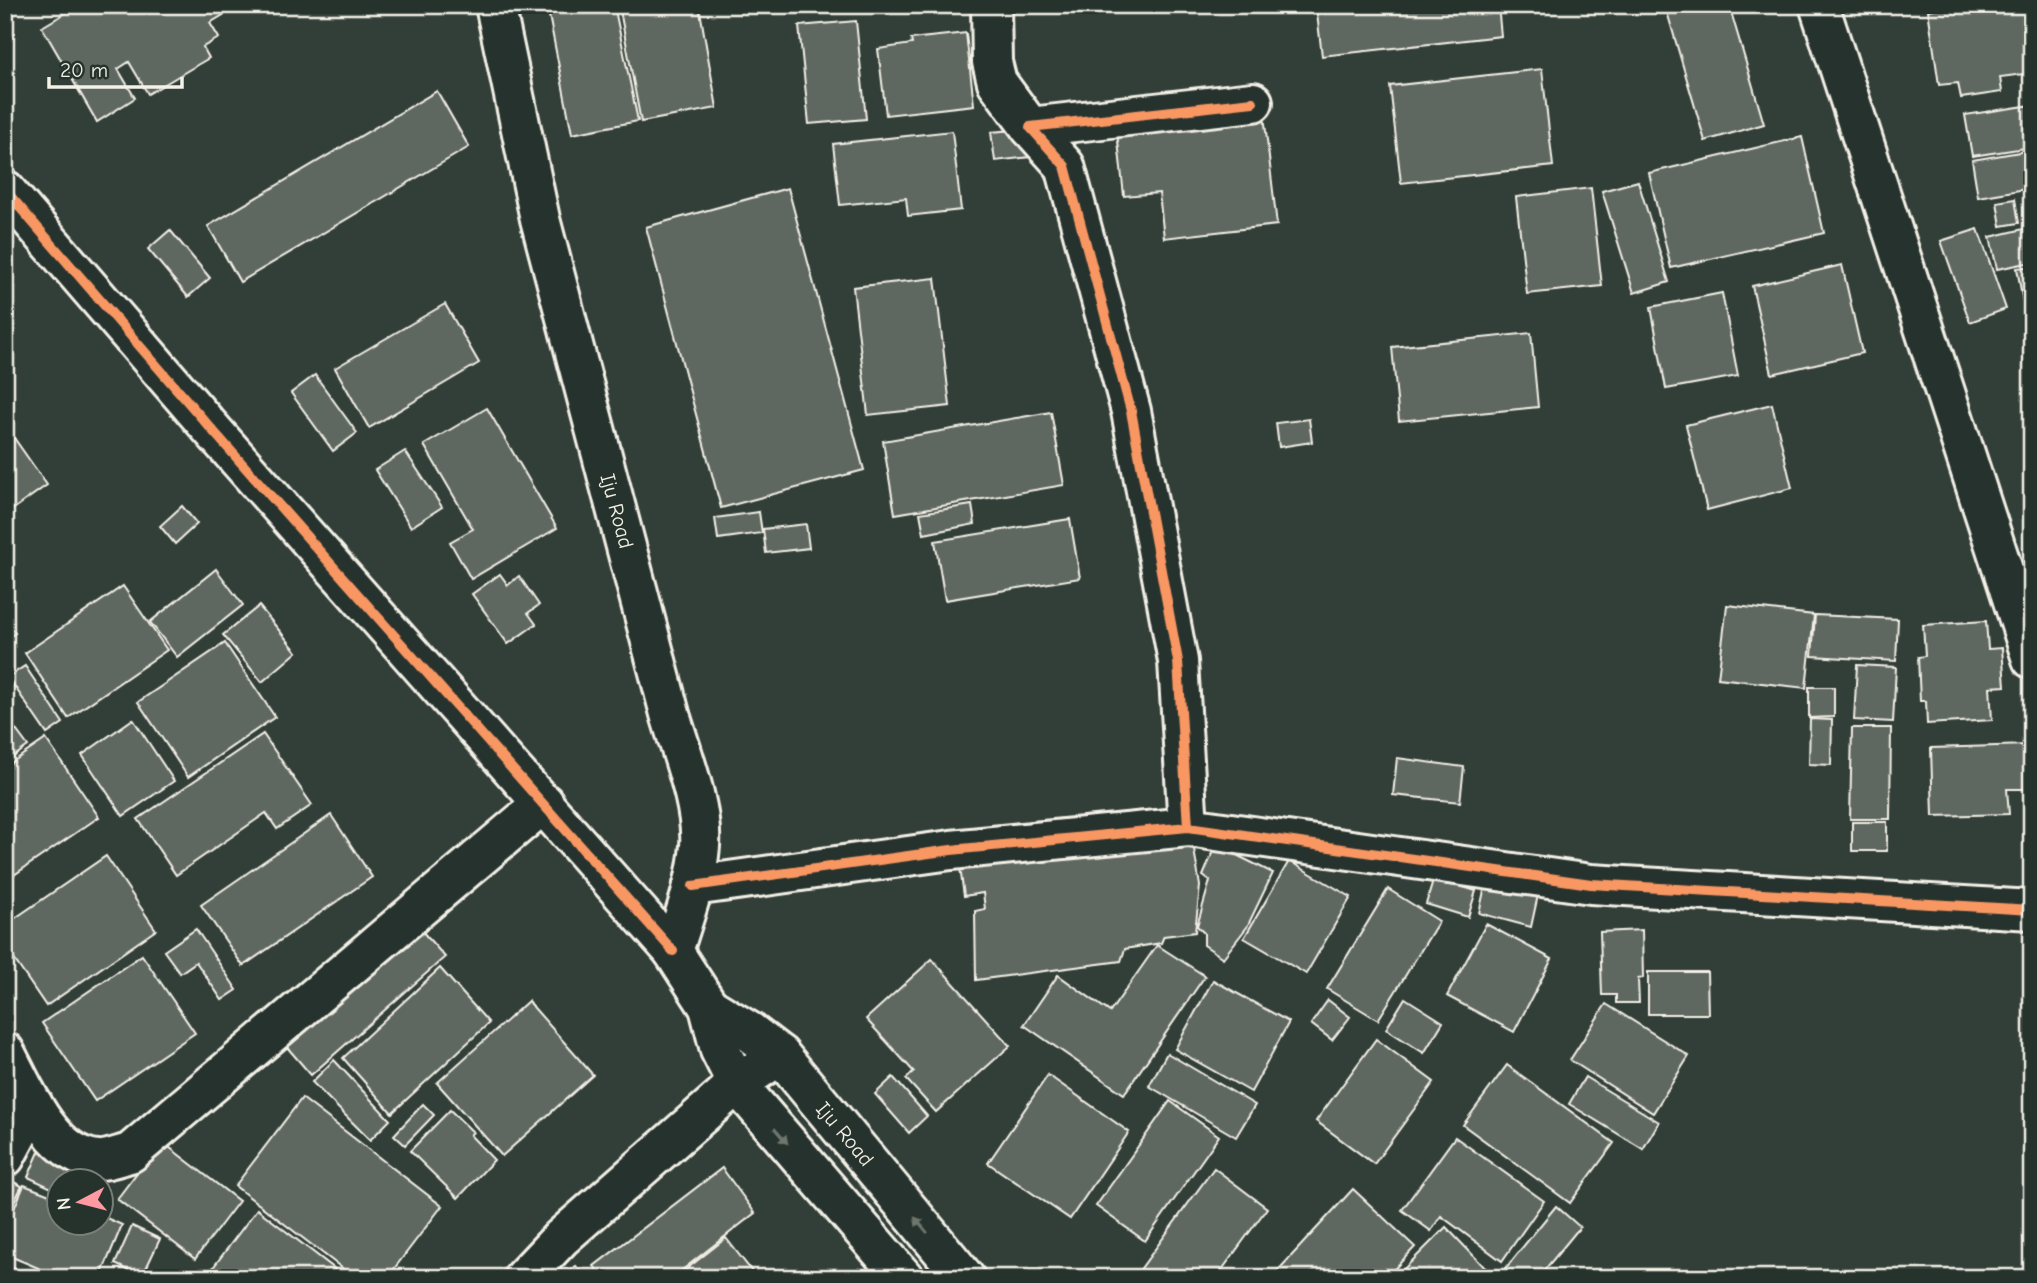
<svg xmlns="http://www.w3.org/2000/svg" width="2037" height="1283" font-family="'Comic Neue',sans-serif">
<rect width="100%" height="100%" fill="#323e38"/>
<filter id="ink" filterUnits="userSpaceOnUse"><feTurbulence type="fractalNoise" baseFrequency=".0143" numOctaves="2"/><feDisplacementMap in="SourceGraphic" scale="14" xChannelSelector="R" yChannelSelector="G"/><feConvolveMatrix kernelMatrix="1 2 1 2 8 2 1 2 1" color-interpolation-filters="sRGB"/></filter>
<g filter="url(#ink)">
<g fill="#5f6861" stroke="#f4f1e8" stroke-width="2">
<path d="M79,5H231L233,9L210,23L219,38L203,47L209,58L148,94L129,62L118,69L135,98L97,122L42,27Z"/>
<path d="M547,5H614L638,121L572,134Z"/>
<path d="M619,5H699L717,108L641,122Z"/>
<rect x="1029" y="5" width="136" height="4"/>
<path d="M1316,5H1498L1501,36L1322,56Z"/>
<path d="M1665,5H1729L1764,124L1705,141Z"/>
<path d="M1960,5H2032V73L2000,77L2002,92L1961,98L1958,83L1939,85L1928,10Z"/>
<path d="M856,21L866,119L809,124L799,26Z"/>
<path d="M966,33L974,105L886,115L878,49L912,44L911,39Z"/>
<path d="M1542,69L1553,166L1401,183L1390,86Z"/>
<path d="M437,91L469,147L240,282L208,226Z"/>
<path d="M2032,105V147L1972,156L1965,115Z"/>
<path d="M1264,115L1277,225L1164,238L1159,193L1124,196L1117,132Z"/>
<path d="M1027,129L1030,157L995,161L991,132Z"/>
<path d="M952,131L961,210L908,216L906,198L840,205L833,144Z"/>
<path d="M1802,137L1824,233L1671,268L1649,173Z"/>
<path d="M2032,150V188L1978,197L1972,160Z"/>
<path d="M1638,181L1669,282L1634,293L1602,191Z"/>
<path d="M788,188L864,470L721,508L646,227Z"/>
<path d="M1591,188L1602,286L1527,294L1516,197Z"/>
<path d="M2015,199L2019,223L2001,226L1997,202Z"/>
<path d="M2032,227V262L1997,269L1990,237Z"/>
<path d="M1978,229L2006,309L1970,322L1941,241Z"/>
<path d="M170,230L210,278L188,297L148,249Z"/>
<path d="M1842,265L1862,353L1772,374L1752,286Z"/>
<path d="M2032,266V300L2023,302L2017,268Z"/>
<path d="M935,278L950,406L868,415L853,287Z"/>
<path d="M1722,293L1738,376L1666,389L1651,307Z"/>
<path d="M445,304L479,363L369,428L335,368Z"/>
<path d="M1531,333L1538,407L1399,421L1392,347Z"/>
<path d="M315,375L357,433L333,451L291,393Z"/>
<path d="M1772,404L1792,488L1707,510L1686,425Z"/>
<path d="M487,408L557,528L471,579L450,542L473,529L424,445Z"/>
<path d="M1051,412L1064,485L895,514L883,441Z"/>
<path d="M1309,419L1312,442L1279,447L1276,423Z"/>
<path d="M5,425L47,485L5,515Z"/>
<path d="M405,451L442,507L411,527L375,470Z"/>
<path d="M972,505L975,524L924,534L920,513Z"/>
<path d="M182,506L197,524L175,544L160,526Z"/>
<path d="M759,512L762,533L718,539L715,518Z"/>
<path d="M1070,519L1080,578L945,600L935,541Z"/>
<path d="M806,524L809,548L766,553L763,529Z"/>
<path d="M216,569L243,605L177,657L150,622Z"/>
<path d="M500,574L508,585L519,576L539,605L528,613L536,624L508,644L472,594Z"/>
<path d="M123,586L167,650L68,718L25,653Z"/>
<path d="M1727,605L1814,615L1806,688L1718,678Z"/>
<path d="M259,606L297,652L262,682L223,635Z"/>
<path d="M1815,615L1898,619L1896,661L1812,656Z"/>
<path d="M5,620L15,633L5,640Z"/>
<path d="M1986,621L1988,649L2002,648L2005,686L1990,687L1992,720L1927,724L1926,701H1920L1918,657L1925,656L1923,625Z"/>
<path d="M225,643L275,717L188,777L138,702Z"/>
<path d="M1857,665L1896,667L1893,722L1854,720Z"/>
<path d="M25,666L63,723L47,734L8,677Z"/>
<path d="M1809,687H1834V717L1809,718Z"/>
<path d="M5,715L28,746L5,763Z"/>
<path d="M133,719L174,781L123,816L82,755Z"/>
<path d="M1810,719L1832,720L1831,765L1809,764Z"/>
<path d="M1852,728H1891L1890,819H1850Z"/>
<path d="M263,734L312,805L277,829L266,813L176,875L138,819Z"/>
<path d="M46,739L99,817L5,881V767Z"/>
<path d="M2029,745L2030,789H2007L2009,814L1933,816L1931,748Z"/>
<path d="M1397,758L1464,767L1460,802L1393,795Z"/>
<path d="M331,815L372,877L243,966L201,905Z"/>
<rect x="1852" y="822" width="35" height="29"/>
<path d="M1193,843L1200,886L1195,932L1164,936L1161,943L1125,949L1121,961L976,980L975,911L985,909L983,893L964,896L958,853Z"/>
<path d="M1216,845L1273,873L1247,927L1223,958L1204,945V933L1197,926L1210,881L1203,876Z"/>
<path d="M106,856L156,930L46,1006L5,946V925Z"/>
<path d="M1289,861L1351,897L1306,974L1244,938Z"/>
<path d="M1434,878L1476,891L1468,917L1426,904Z"/>
<path d="M1486,882L1538,895L1531,927L1479,913Z"/>
<path d="M1388,889L1439,921L1378,1020L1327,989Z"/>
<path d="M413,921L445,957L311,1075L280,1039Z"/>
<path d="M1486,924L1552,959L1514,1032L1447,996Z"/>
<path d="M196,929L237,990L222,1000L196,962L180,973L164,951Z"/>
<path d="M1642,930L1643,978L1638,979L1639,1003H1616V995H1602L1600,932Z"/>
<path d="M1157,945L1205,976L1124,1094L1024,1025L1058,975L1110,1012Z"/>
<path d="M142,955L195,1033L95,1101L42,1023Z"/>
<path d="M932,959L1010,1046L936,1112L906,1079L914,1072L866,1019Z"/>
<path d="M440,968L489,1023L392,1113L343,1058Z"/>
<path d="M1648,972H1707L1708,1014H1648Z"/>
<path d="M1213,980L1289,1022L1251,1092L1175,1049Z"/>
<path d="M1405,998L1443,1022L1424,1053L1386,1029Z"/>
<path d="M1328,1000L1350,1017L1332,1040L1311,1024Z"/>
<path d="M528,1001L593,1075L502,1156L437,1083Z"/>
<path d="M1606,1004L1689,1056L1653,1113L1570,1060Z"/>
<path d="M1376,1039L1434,1082L1374,1164L1316,1121Z"/>
<path d="M1167,1053L1255,1105L1236,1137L1149,1086Z"/>
<path d="M334,1060L390,1120L370,1140L312,1082Z"/>
<path d="M1507,1065L1614,1143L1570,1203L1463,1125Z"/>
<path d="M1048,1075L1129,1132L1070,1219L988,1163Z"/>
<path d="M893,1077L927,1116L909,1133L875,1094Z"/>
<path d="M1585,1077L1659,1122L1643,1149L1569,1104Z"/>
<path d="M302,1098L442,1206L387,1278H355L235,1186Z"/>
<path d="M1170,1101L1219,1136L1145,1241L1096,1206Z"/>
<path d="M423,1104L434,1115L405,1145L394,1135Z"/>
<path d="M450,1110L473,1132L470,1135L494,1160L458,1198L410,1151Z"/>
<path d="M1455,1137L1544,1201L1502,1261L1441,1216L1431,1231L1402,1210Z"/>
<path d="M161,1141L239,1201L195,1259L117,1199Z"/>
<path d="M42,1145L105,1174L102,1182H60V1192L28,1177Z"/>
<path d="M722,1168L755,1213L672,1278H603L594,1266Z"/>
<path d="M1214,1168L1267,1208L1216,1278H1134Z"/>
<path d="M5,1178L22,1186L13,1204L5,1200Z"/>
<path d="M24,1185L60,1199V1224H102V1216L122,1225L100,1278H62L5,1254V1230Z"/>
<path d="M1353,1189L1415,1247L1386,1278H1271Z"/>
<path d="M1556,1206L1580,1227L1538,1278H1506L1501,1274Z"/>
<path d="M257,1209L335,1269L328,1278H215L209,1273Z"/>
<path d="M132,1226L160,1239L142,1277L115,1264Z"/>
<path d="M1446,1227L1495,1278H1395Z"/>
<path d="M726,1238L757,1278H675Z"/>
<path d="M5,1264L36,1278H5Z"/>
<path d="M576,1266L586,1278H561Z"/>
</g>
<g fill="none" stroke-linecap="round" stroke-linejoin="round">
<defs>
<g id="street">
<path d="M991,5L992,62L997,82L1030,127"/>
<path d="M1819,5L2032,659"/>
<path d="M5,190L207,424L673,951"/>
<path d="M1188,827L1178,661L1131,411L1065,166L1030,127L1253,102"/>
<path d="M693,886L951,850L1188,827L1591,884L2032,910"/>
<path d="M5,1052C24,1088 51,1157 98,1160C107,1161 121,1155 130,1153L544,803"/>
<path d="M5,1157L33,1105"/>
<path d="M523,1278L561,1238L737,1084L780,1055"/>
</g>
<g id="secondary">
<path d="M495,5L540,219L670,714C681,752 703,806 700,846C697,882 684,917 673,951L709,1007L720,1050L737,1084L904,1278"/>
<path d="M709,1007L750,1032L780,1055L965,1278"/>
</g>
</defs>
<use href="#street" stroke="#f4f1e8" stroke-width="44"/>
<use href="#secondary" stroke="#f4f1e8" stroke-width="44"/>
<use href="#street" stroke="#26332d" stroke-width="38"/>
<use href="#secondary" stroke="#26332d" stroke-width="38"/>
<defs>
<g id="cycleway">
<path d="M5,190L207,424L673,951"/>
<path d="M1188,827L1178,661L1131,411L1065,166L1030,127L1253,102"/>
<path d="M693,886L951,850L1188,827L1591,884L2032,910"/>
</g>
</defs>
<use href="#cycleway" stroke="#26332d" stroke-width="15"/>
<use href="#cycleway" stroke="#f99763" stroke-width="10"/>
</g>
<defs><path id="oneway-solid" d="M-6-.8H1V-3.2L6.5 0L1 3.2V.8H-6Z" transform="scale(1.75)"/></defs>
<g fill="#6e766e">
<use href="#oneway-solid" transform="translate(781 1136) rotate(49)"/>
<use href="#oneway-solid" transform="translate(921 1225) rotate(-130)"/>
</g>
</g>
<g text-anchor="middle" dominant-baseline="central" stroke-width="7" stroke-linejoin="round" paint-order="stroke">
<g font-size="21" fill="#f4f1e8" stroke="#26332d">
<text transform="translate(617 511) rotate(75)">Iju Road</text>
<text transform="translate(845 1134) rotate(50)">Iju Road</text>
</g>
</g>
<rect width="2037" height="1283" fill="none" stroke="#26332d" stroke-width="28"/>
<rect x="14" y="14" width="2009" height="1255" fill="none" stroke="#f4f1e8" stroke-width="2.5" filter="url(#ink)"/>
<g transform="translate(80 1202) rotate(263)"><circle r="33" fill="#26332d" stroke="#787f78" stroke-width="2"/>
<path d="M0-5L12 26L0 18L-12 26Z" fill="#ff9aa2"/>
<text y="-10" font-size="19" font-weight="bold" text-anchor="middle" fill="#f4f1e8">N</text>
</g>
<path d="M49 77v10h133v-10" fill="none" stroke="#f4f1e8" stroke-width="3.5"/>
<text x="60" y="77" font-size="21" fill="#f4f1e8" stroke="#26332d" stroke-width="5" paint-order="stroke">20 m</text>
</svg>
